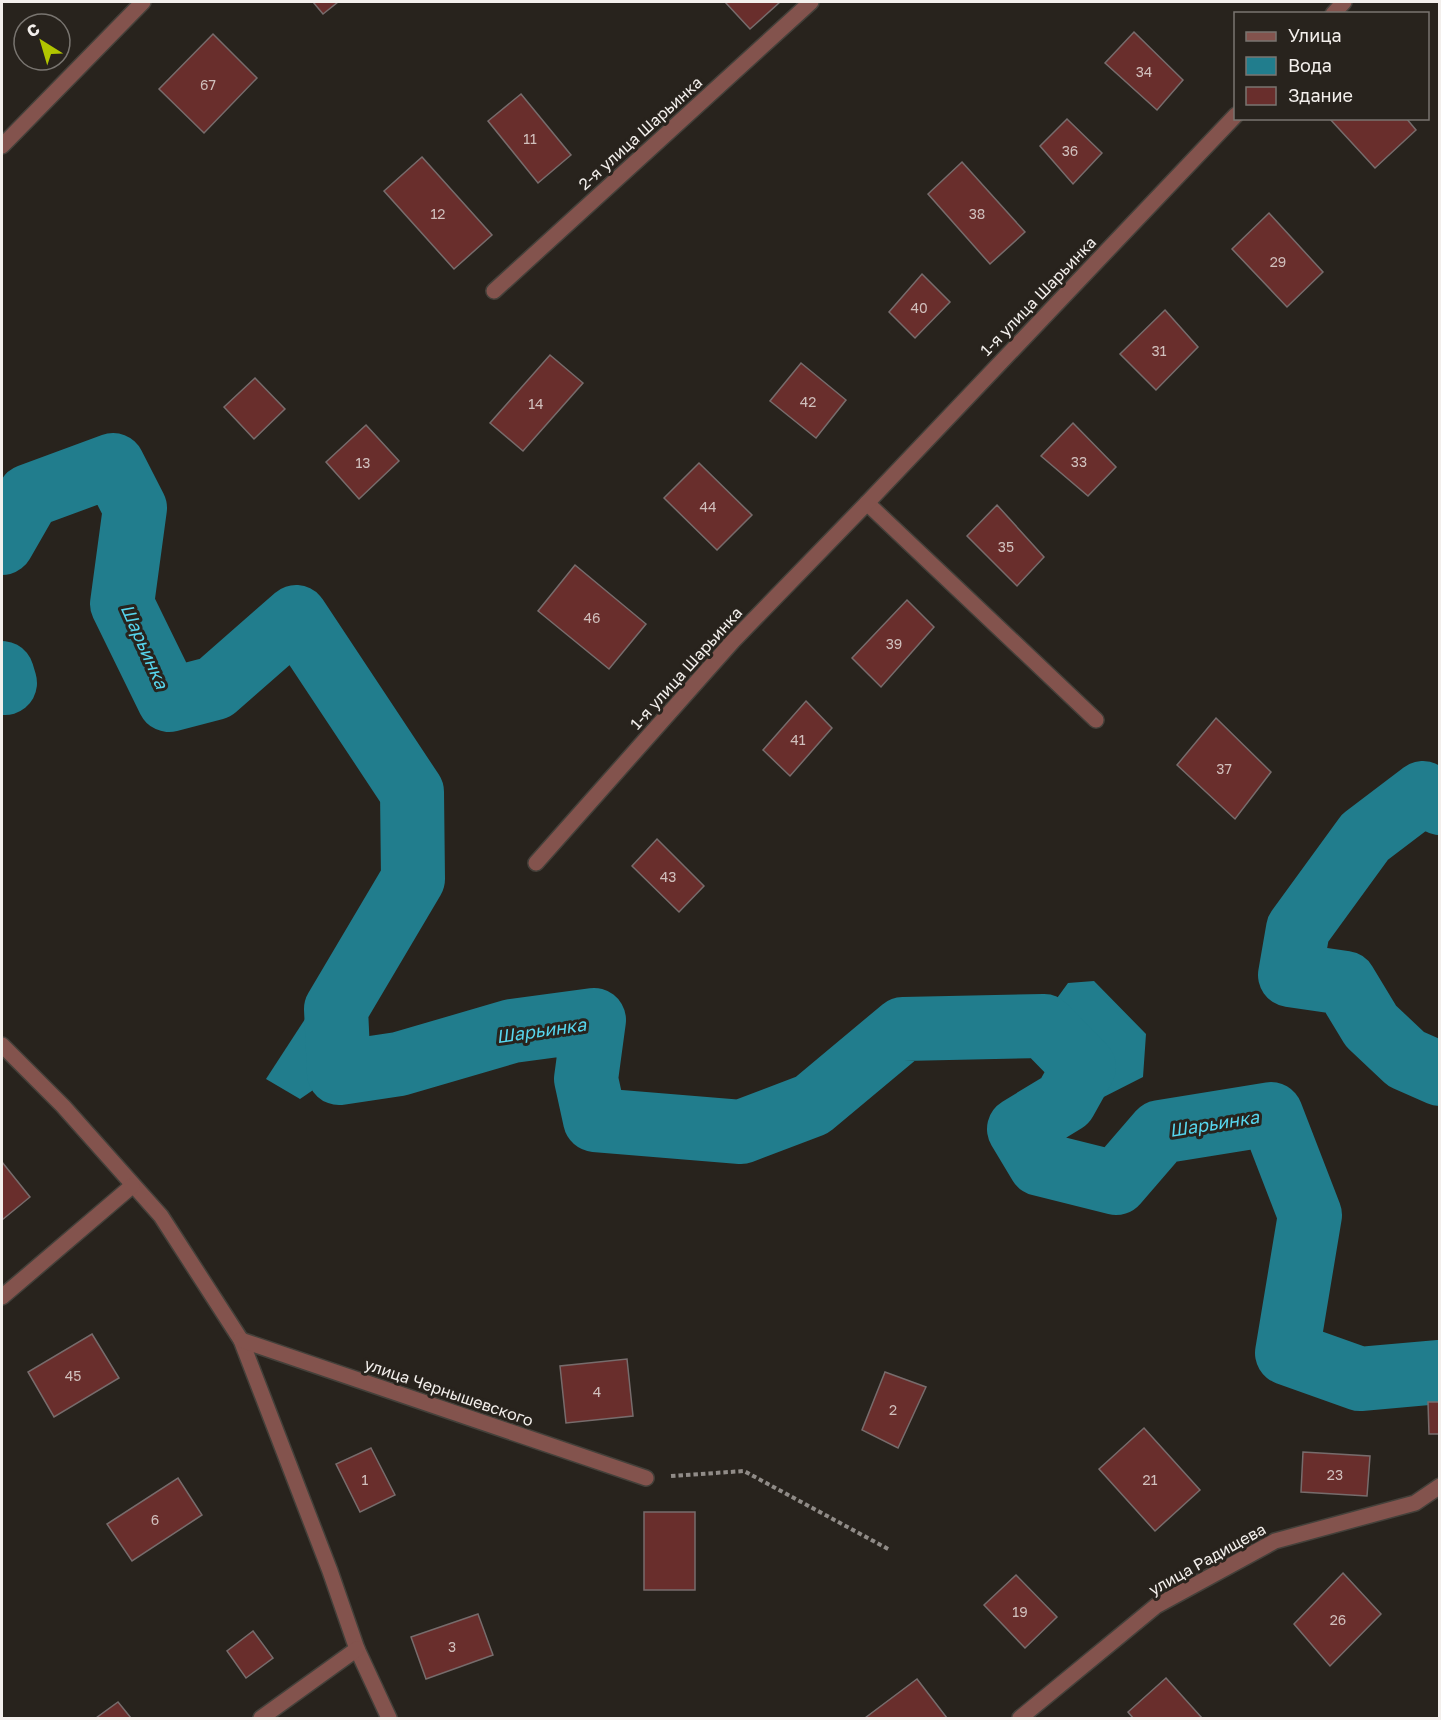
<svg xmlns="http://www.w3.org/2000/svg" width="1441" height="1720" font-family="'Golos Text',sans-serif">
<rect width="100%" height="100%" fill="#28231d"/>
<g fill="#217d8d">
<path d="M1094,981L1146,1034L1143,1077L1082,1108L1062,1076L1083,1067L1047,1012L1068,983Z"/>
<path d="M307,1016L358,1029L357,1060L300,1099L266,1079Z"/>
</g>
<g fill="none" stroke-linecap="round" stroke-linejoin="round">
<g stroke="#217d8d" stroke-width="64">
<path d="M2,543L29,496L113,465L135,508L122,604L169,700L215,688L296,617L412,792L413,879L336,1009L339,1073L399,1064L512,1031L594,1020L586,1079L595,1120L741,1132L812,1105L903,1029L1044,1026L1084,1067L1065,1101L1019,1129L1040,1164L1116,1183L1160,1132L1271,1114L1310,1215L1287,1353L1360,1379L1440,1372"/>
<path d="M2,673L5,683H2"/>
<path d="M1440,803L1423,793L1365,837L1298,929L1290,975L1345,983L1371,1026L1406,1059L1440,1074"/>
</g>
</g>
<g fill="#692e2c" stroke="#776c6c" stroke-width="1.5">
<path d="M313,2H338L323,14Z"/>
<path d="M725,2H780L750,29Z"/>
<path d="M1134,32L1183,80L1157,110L1105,63Z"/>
<path d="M213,34L257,78L204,133L159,89Z"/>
<path d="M521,94L571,155L538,183L488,121Z"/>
<path d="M1329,118H1406L1416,130L1375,168Z"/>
<path d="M1067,119L1102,153L1073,184L1040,146Z"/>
<path d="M422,157L492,235L454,269L384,191Z"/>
<path d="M962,162L1025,232L990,264L928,194Z"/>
<path d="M1269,213L1323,272L1287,307L1232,249Z"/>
<path d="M922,274L950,302L915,338L889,312Z"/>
<path d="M1165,310L1198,347L1156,390L1120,354Z"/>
<path d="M550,355L583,383L523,451L490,423Z"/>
<path d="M801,363L846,400L816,438L770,401Z"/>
<path d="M255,378L285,409L254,439L224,407Z"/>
<path d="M1073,423L1116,467L1088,496L1041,456Z"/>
<path d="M366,425L399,461L359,499L326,462Z"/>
<path d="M699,463L752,515L717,550L664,498Z"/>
<path d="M997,505L1044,557L1017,586L967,536Z"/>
<path d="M575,565L646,624L609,669L538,611Z"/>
<path d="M907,600L934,627L881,687L852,658Z"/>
<path d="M806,701L832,728L790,776L763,750Z"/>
<path d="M1216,718L1271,772L1235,819L1177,765Z"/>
<path d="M657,839L704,886L679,912L632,866Z"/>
<path d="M2,1162L30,1197L2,1220Z"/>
<path d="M92,1334L119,1378L54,1417L28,1372Z"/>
<path d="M627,1359L633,1416L566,1423L560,1366Z"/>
<path d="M885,1372L926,1387L898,1448L862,1430Z"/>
<path d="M1428,1402H1440V1434H1429Z"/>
<path d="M1144,1428L1200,1490L1155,1531L1099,1469Z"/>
<path d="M371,1448L395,1495L360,1512L336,1464Z"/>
<path d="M1303,1452L1370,1456L1367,1496L1301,1492Z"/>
<path d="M178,1478L202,1515L132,1561L107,1524Z"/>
<rect x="644" y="1512" width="51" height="78"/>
<path d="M1343,1573L1381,1614L1330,1666L1294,1624Z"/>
<path d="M1016,1575L1057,1617L1025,1648L984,1605Z"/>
<path d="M478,1614L493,1655L426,1679L411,1637Z"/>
<path d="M253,1631L273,1658L246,1678L227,1651Z"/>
<path d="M1166,1678L1202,1718H1133L1128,1712Z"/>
<path d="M917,1679L947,1718H865Z"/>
<path d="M118,1702L131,1718H96Z"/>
</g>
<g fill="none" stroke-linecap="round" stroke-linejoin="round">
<defs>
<path id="lane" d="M867,503L1096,720"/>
<g id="street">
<path d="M1333,14L1344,2"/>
<path d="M2,146L143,2"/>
<path d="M494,291L811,2"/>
<path d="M536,863L733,641L867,503L1236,115"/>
<path d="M2,1045L63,1106L161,1216L241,1340L330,1571L357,1649L389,1718"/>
<path d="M2,1297L132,1186"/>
<path d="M241,1340L646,1478"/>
<path d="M261,1718L357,1649"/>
<path d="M1020,1718L1156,1606L1275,1541L1415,1503L1440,1486"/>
</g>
</defs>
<use href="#lane" stroke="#44403a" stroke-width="18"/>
<use href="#street" stroke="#44403a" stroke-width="18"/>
<path stroke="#908b87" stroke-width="4" stroke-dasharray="4.5 3" stroke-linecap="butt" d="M671,1476L744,1471L890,1550"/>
<use href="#lane" stroke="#83534d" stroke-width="15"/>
<use href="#street" stroke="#83534d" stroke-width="15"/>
</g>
<g text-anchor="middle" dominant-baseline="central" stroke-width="6" stroke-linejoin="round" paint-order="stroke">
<g font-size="14" fill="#d0bfbc">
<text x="1144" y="71">34</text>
<text x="208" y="84">67</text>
<text x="530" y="138">11</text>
<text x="1070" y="150">36</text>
<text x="438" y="213">12</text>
<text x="977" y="213">38</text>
<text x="1278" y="261">29</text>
<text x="919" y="307">40</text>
<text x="1159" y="350">31</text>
<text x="808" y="401">42</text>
<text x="536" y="403">14</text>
<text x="1079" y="461">33</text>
<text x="363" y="462">13</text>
<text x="708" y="506">44</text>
<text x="1006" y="546">35</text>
<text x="592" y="617">46</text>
<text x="894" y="643">39</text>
<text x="798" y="739">41</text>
<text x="1224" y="768">37</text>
<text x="668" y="876">43</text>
<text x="73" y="1375">45</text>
<text x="597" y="1391">4</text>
<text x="893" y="1409">2</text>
<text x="1335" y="1474">23</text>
<text x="365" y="1479">1</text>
<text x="1150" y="1479">21</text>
<text x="155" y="1519">6</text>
<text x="1020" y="1611">19</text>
<text x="1338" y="1619">26</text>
<text x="452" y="1646">3</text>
</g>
<g font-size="16" fill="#f3efec" stroke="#28231d">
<text transform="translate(640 133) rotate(-42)">2-я улица Шарьинка</text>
<text transform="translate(1038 296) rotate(-46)">1-я улица Шарьинка</text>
<text transform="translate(686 668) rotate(-48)">1-я улица Шарьинка</text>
<text transform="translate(449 1392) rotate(19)">улица Чернышевского</text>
<text transform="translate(1207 1559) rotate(-29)">улица Радищева</text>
</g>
<g font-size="18" font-style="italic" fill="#57d6ee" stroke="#28231d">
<text transform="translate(145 646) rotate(66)">Шарьинка</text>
<text transform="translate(541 1030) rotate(-8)">Шарьинка</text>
<text transform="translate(1214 1123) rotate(-9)">Шарьинка</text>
</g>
</g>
<rect width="1441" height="1720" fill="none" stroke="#f3efec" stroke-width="6"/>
<rect x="1234" y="12" width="195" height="108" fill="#28231d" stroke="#797570" stroke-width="1.5"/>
<rect x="1246" y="32" width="30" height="9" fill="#83534d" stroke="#797570" stroke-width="1.5"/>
<text x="1288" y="42" font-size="18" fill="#f3efec">Улица</text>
<rect x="1246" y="57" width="30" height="18" fill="#217d8d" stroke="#797570" stroke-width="1.5"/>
<text x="1288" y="72" font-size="18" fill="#f3efec">Вода</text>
<rect x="1246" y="87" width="30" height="18" fill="#692e2c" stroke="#797570" stroke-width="1.5"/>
<text x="1288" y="102" font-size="18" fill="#f3efec">Здание</text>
<g transform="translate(42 42) rotate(323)"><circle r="28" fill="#28231d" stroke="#797570" stroke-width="1.5"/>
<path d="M0-4.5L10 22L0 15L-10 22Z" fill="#b1c500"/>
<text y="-9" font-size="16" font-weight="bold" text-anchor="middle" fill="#f3efec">С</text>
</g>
</svg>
